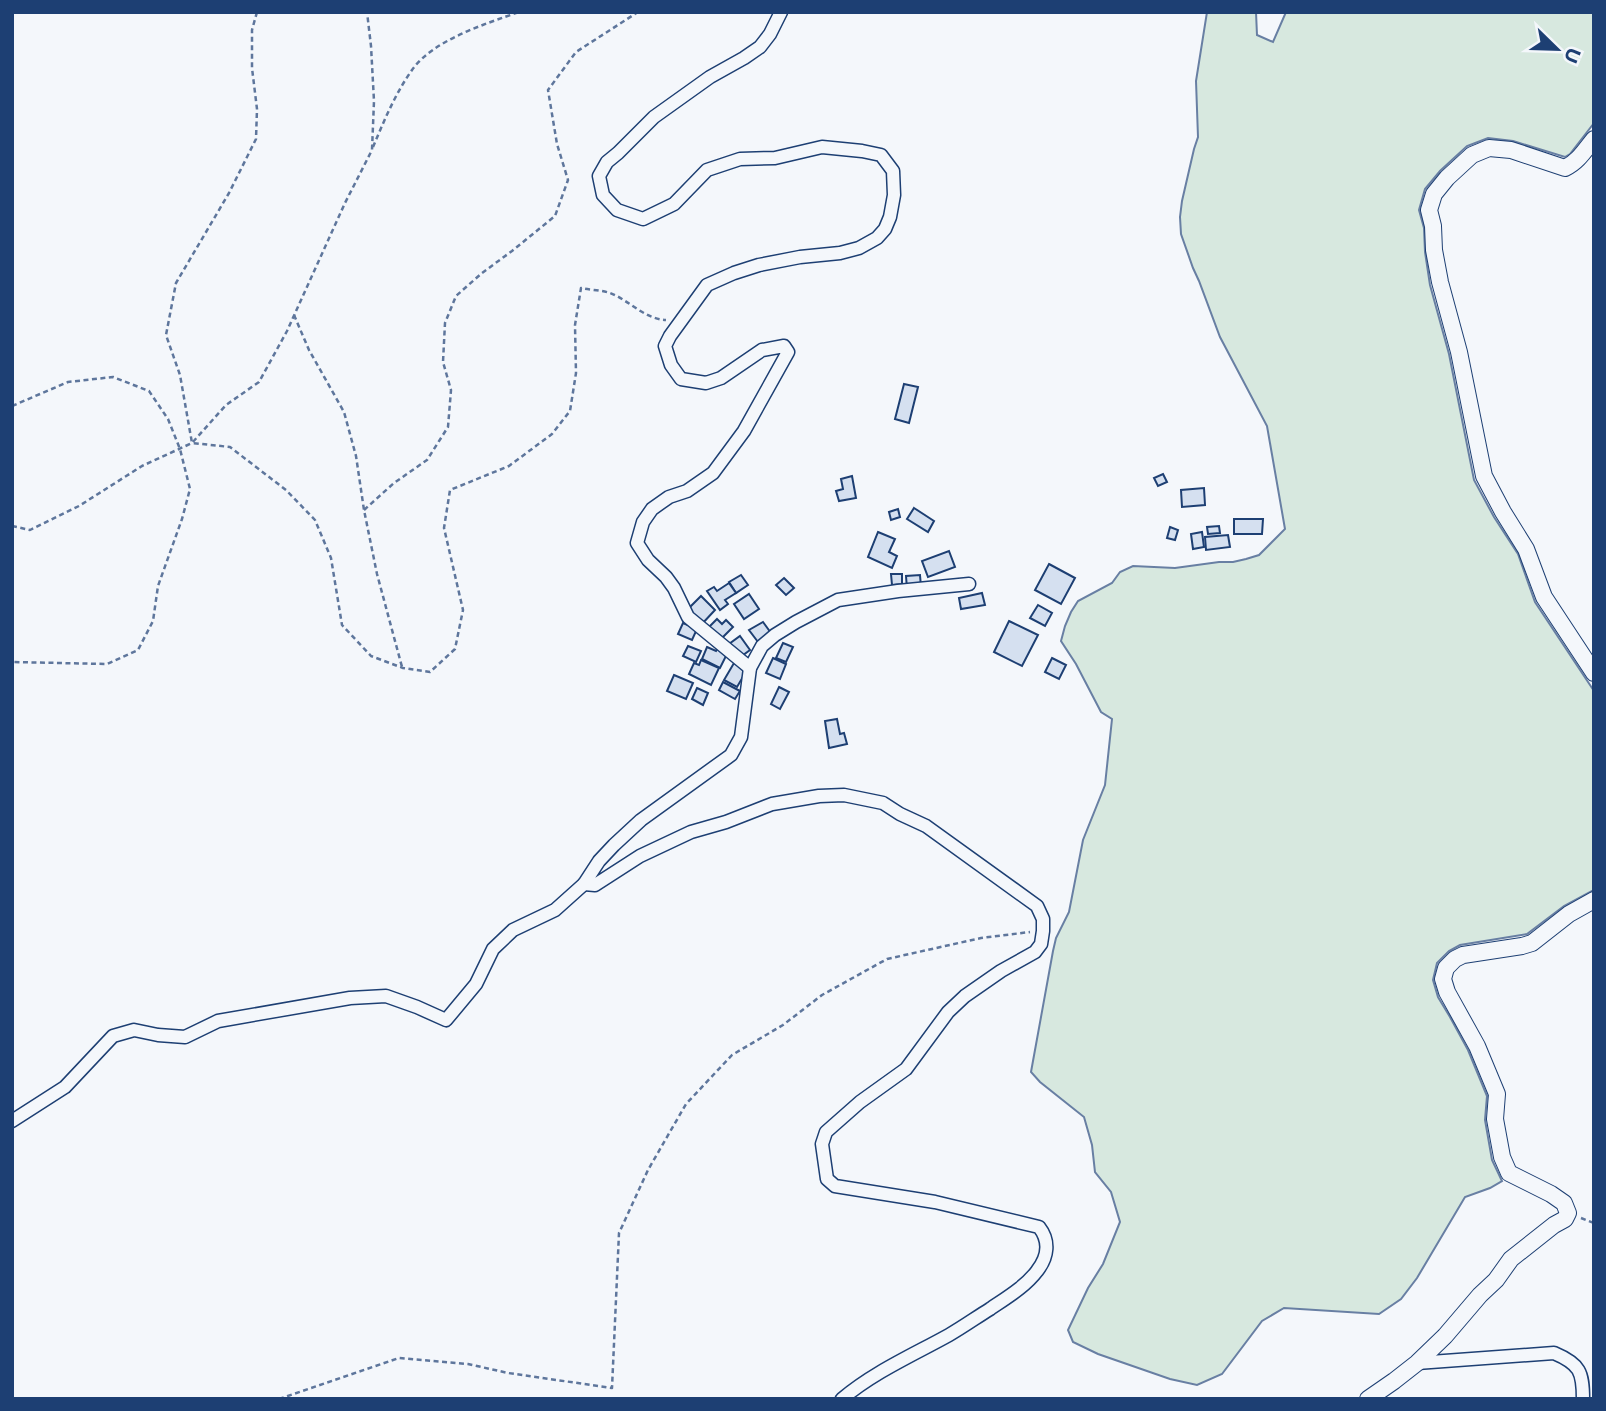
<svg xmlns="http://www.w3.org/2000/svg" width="1606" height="1411" font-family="Montserrat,sans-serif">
<rect width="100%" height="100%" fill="#f4f7fb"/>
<path fill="#d7e8df" stroke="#687fa3" stroke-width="2" d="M1207,12H1256L1257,35L1273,42L1286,12H1594V123L1570,154L1565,157L1513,141L1488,138L1467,146L1440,171L1425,189L1419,210L1424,228L1425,252L1430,285L1449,354L1474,480L1494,517L1518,554L1535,602L1594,691V890L1564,906L1527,934L1460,945L1449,951L1437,963L1433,980L1438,997L1450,1017L1468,1050L1487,1096L1485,1120L1492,1160L1502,1181L1490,1188L1465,1197L1417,1278L1401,1299L1379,1314L1284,1308L1262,1321L1222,1374L1197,1385L1170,1379L1098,1354L1073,1342L1068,1330L1088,1288L1103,1264L1120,1222L1111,1192L1095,1172L1092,1145L1084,1117L1040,1082L1031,1072L1053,951L1056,938L1069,912L1083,840L1105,785L1112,719L1101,712L1076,664L1061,641L1065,626L1071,612L1078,601L1112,583L1120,572L1133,566L1175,568L1219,562H1233L1246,559L1259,555L1285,529L1267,426L1220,337L1199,281L1193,268L1181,234L1180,217L1182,201L1194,149L1198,137L1196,81Z"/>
<g fill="#d5e0f0" stroke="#1d3f73" stroke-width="2">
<path d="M904,384L918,387L909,423L895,419Z"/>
<path d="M1163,474L1167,482L1158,486L1154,478Z"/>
<path d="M852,476L856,498L839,501L836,491L843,489L841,479Z"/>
<path d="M1204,488L1205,505L1182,507L1181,490Z"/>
<path d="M914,508L934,521L928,532L907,519Z"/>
<path d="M898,509L900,517L891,520L889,512Z"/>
<path d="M1234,519H1263L1262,534H1234Z"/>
<path d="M1219,526L1220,533L1208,534L1207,527Z"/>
<path d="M1170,527L1178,530L1175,540L1167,538Z"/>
<path d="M878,532L895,539L889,552L897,556L892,568L868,557Z"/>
<path d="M1202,532L1204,547L1193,549L1191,534Z"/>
<path d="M1228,535L1230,547L1206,550L1205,537Z"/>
<path d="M949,551L955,567L928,577L922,561Z"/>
<path d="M1049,564L1075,578L1061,604L1035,590Z"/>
<path d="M891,574H902V584L892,585Z"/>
<path d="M741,575L748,585L736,593L729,582Z"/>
<path d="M920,575L921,587L907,589L906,576Z"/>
<path d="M784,578L794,588L786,595L776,585Z"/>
<path d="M729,583L736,593L725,600L728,604L720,610L707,591L714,587L717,591Z"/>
<path d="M982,593L985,605L961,609L959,598Z"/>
<path d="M749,594L759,609L744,619L734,604Z"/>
<path d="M701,596L715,610L701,625L686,611Z"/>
<path d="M1038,605L1052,613L1045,626L1030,618Z"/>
<path d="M717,619L722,624L726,620L733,627L720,640L708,628Z"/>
<path d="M1009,621L1038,635L1022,666L994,652Z"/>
<path d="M763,622L771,633L758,642L749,630Z"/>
<path d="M683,623L697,629L692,640L678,634Z"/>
<path d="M740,636L750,650L739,658L729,644Z"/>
<path d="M783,643L793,647L786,662L776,658Z"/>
<path d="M688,646L701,651L696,662L683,656Z"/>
<path d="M707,647L716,651L718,647L728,652L720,668L702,659Z"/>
<path d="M773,658L786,664L780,679L766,673Z"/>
<path d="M1052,658L1066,665L1059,679L1045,672Z"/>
<path d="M701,660L719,668L711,685L689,674L694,663L699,665Z"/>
<path d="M734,663L747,670L737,687L724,680Z"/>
<path d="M674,675L693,683L686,699L667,691Z"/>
<path d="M723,682L740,691L735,699L719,690Z"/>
<path d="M779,687L789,692L780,709L771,704Z"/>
<path d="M697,688L708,693L703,705L692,699Z"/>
<path d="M837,719L840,734L844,733L847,744L829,748L825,721Z"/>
</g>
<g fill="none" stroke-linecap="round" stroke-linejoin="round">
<defs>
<g id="minor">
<path d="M750,668L688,617L674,588L666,577L648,560L637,543L643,522L652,509L669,497L687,491L713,473L744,431L788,352L784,346L762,350L721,378L706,383L681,379L671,365L665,346L670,336L707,285L734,273L759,265L800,257L840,253L859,248L877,238L885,229L890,217L894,195L893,171L881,155L862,151L822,147L775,158L740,159L707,170L674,204L643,219L617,210L603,195L599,176L607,162L618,153L654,117L710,77L744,58L760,47L770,34L781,12"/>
<path d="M12,1121L65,1087L113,1036L134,1030L158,1035L185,1037L218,1021L350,998L386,996L417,1007L446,1020L476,984L493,949L513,930L555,910L584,884"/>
<path d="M1417,1363L1554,1353C1580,1364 1583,1372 1583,1399"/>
<path d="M842,1399C874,1372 913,1355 949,1335C963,1327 977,1317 990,1309C1006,1298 1025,1287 1037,1271C1048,1257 1050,1241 1039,1227L935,1202L835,1186L827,1179L822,1144L826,1132L860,1102L906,1069L948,1012L965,996L1001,971L1035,952L1041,944L1043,931V919L1037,906L926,826L900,814L883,803L844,795L819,796L772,804L726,822L691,832L640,856L595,885L584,884L599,861L614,845L641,820L731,755L741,737L750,668L762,646L775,635L796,622L838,600L898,591L969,584"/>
</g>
<g id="tertiary">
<path d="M1594,139C1585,150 1578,162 1565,168L1511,150L1489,148L1472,155L1447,178L1434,194L1429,210L1433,226L1434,250L1440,282L1459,352L1484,476L1503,512L1526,549L1544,597L1594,673"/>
<path d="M1368,1399L1394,1381L1417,1363L1445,1336L1480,1295L1496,1280L1511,1259L1554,1225L1565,1219L1568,1213L1564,1203L1551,1194L1509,1173L1502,1157L1495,1119L1497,1094L1477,1046L1447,992L1443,979L1446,968L1455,959L1463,955L1522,946L1532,943L1569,914L1594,900"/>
</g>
</defs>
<use href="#minor" stroke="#1d3f73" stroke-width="15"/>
<use href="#tertiary" stroke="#1d3f73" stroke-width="18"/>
<g stroke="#5e769c" stroke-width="2.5" stroke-dasharray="5 3.5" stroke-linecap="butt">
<path d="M257,12L252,30V68L257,109L256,139L229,193L176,283L166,335L180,375L192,443L230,447L286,490L315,520L331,558L342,625L371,656L403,668L430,672L455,649L463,610L444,528L450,490L509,466L552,434L570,411L576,373L575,325L581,288C590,290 601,290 610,293C629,300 644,319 666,320"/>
<path d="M373,147C384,121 395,94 412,70C433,40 485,24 519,12"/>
<path d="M294,315L309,350L344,412L356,456L364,510L377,574L402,667"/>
<path d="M12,406L68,382L113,377L149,391L168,419L180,449L190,489L182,519L158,586L153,621L138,650L107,664L12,662"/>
<path d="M364,510L394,483L427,460L448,427L451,390L443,362L445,323L456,296L482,273L512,251L555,216L568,180L557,144L548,90L576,52L638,12"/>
<path d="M12,526L30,530L79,506L142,466L192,443L226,405L259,382L287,331L345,203L372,150L374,101L371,46L367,12"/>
<path d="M1581,1218L1594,1223"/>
<path d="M279,1399L399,1358L468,1364L508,1373L612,1388L619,1233L648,1170L686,1104L732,1055L783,1025L822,995L887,959L981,938L1030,932"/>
</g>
<use href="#minor" stroke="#f4f7fb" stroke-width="12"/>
<use href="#tertiary" stroke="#f4f7fb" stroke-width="16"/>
</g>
<rect width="1606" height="1411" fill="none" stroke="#1d3f73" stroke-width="28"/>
<g transform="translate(1557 49) rotate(113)" stroke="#f4f7fb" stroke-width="5" paint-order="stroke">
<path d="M0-5L12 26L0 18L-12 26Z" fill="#1d3f73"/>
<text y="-10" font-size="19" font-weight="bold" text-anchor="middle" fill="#1d3f73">U</text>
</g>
</svg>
